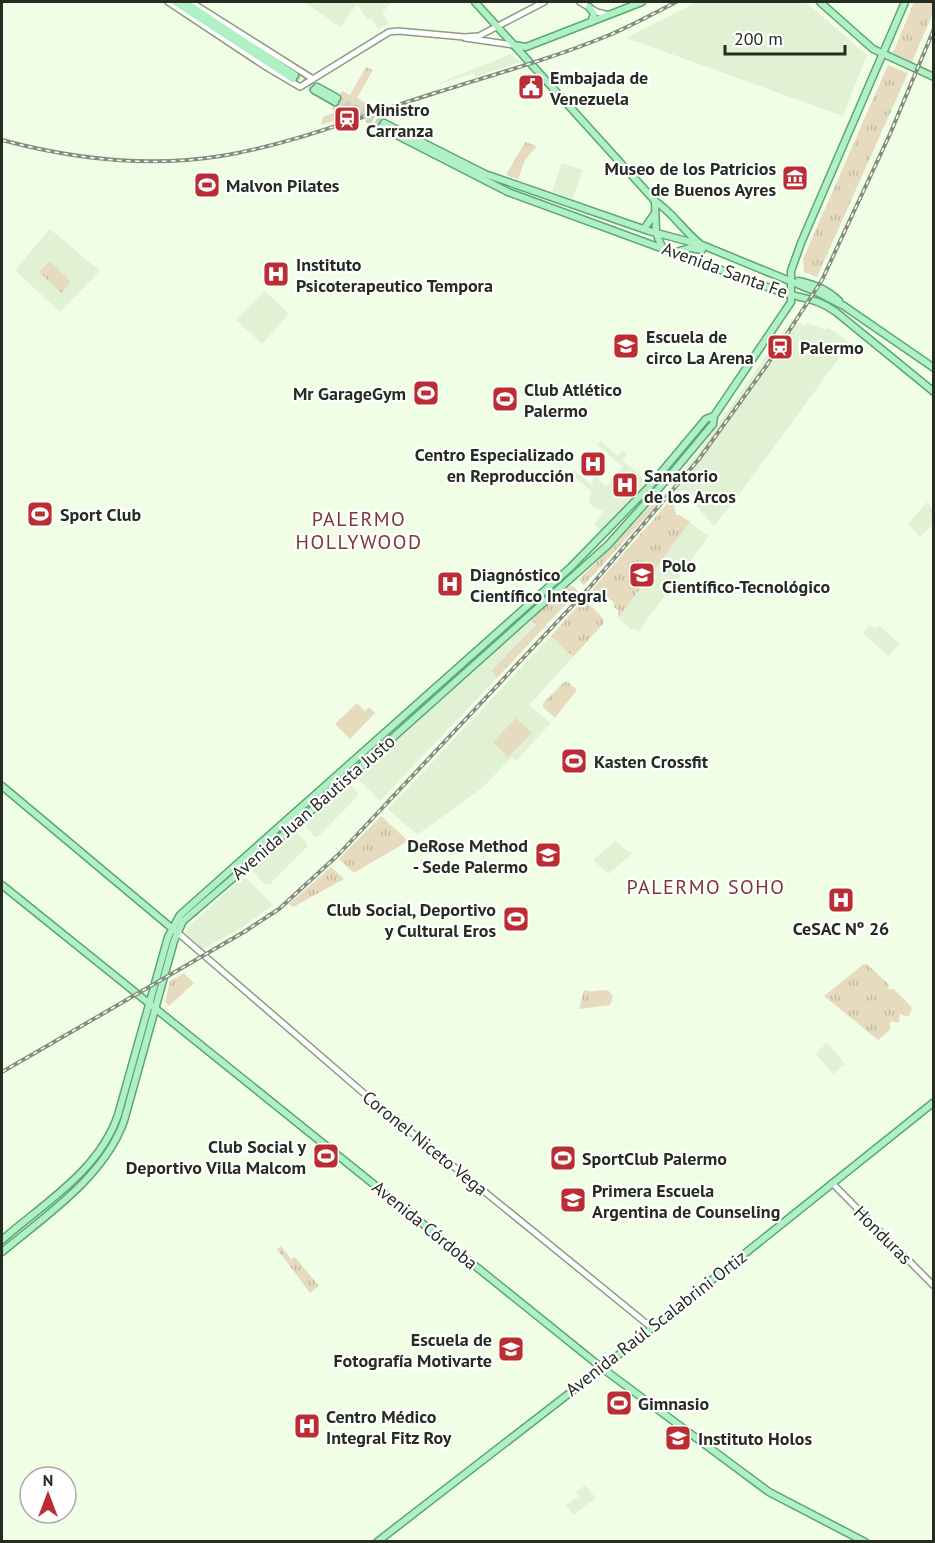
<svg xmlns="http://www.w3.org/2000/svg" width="935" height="1543" font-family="'PT Sans',sans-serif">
<defs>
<pattern id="grass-tufts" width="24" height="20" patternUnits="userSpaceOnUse" patternTransform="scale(1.5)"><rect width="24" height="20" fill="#e6dabf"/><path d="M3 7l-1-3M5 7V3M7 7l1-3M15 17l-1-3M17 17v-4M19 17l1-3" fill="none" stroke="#c5bba4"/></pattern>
</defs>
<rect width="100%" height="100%" fill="#f0fee6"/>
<g fill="#e1f2d4">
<path d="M304,2H391L382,13L389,23L378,29L372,18L368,20L357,4L340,27Z"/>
<path d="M697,2H806L867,55L843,116L626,38Z"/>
<path d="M511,54L520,62L475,77L474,73L432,86Z"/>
<path d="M562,163L583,170L573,199L552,192Z"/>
<path d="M50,229L100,271L60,312L15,270Z"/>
<path d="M265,291L289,314L262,344L236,320Z"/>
<path d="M792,319L799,324L800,323L804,326L807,323L826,330L828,327L850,343L744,488L716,524L713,525L696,506L697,499L687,490L676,491L672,482L696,455Z"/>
<path d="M601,441L618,456L623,451L627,454L622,460L647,481L603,529H599L594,524L604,512L589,504L591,491L571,473L574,470L592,485L594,475L606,486L623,467L597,445Z"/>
<path d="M927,502L933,509V524L920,537L908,524Z"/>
<path d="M674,508L676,515H679L709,536L638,632L634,629L632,630L618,618V610L614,607L613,601L599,597L598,594L592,590L625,551Z"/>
<path d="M531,620L536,625L491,672L497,678L380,801L358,779V775Z"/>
<path d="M870,625L875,629L879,625L899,644L888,656L863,633Z"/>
<path d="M551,636L573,657L529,705L551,723L516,761L512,757L481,789L417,835L388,809Z"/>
<path d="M346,785H350L358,793L357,797L319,836L315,837L305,827L306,823Z"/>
<path d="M293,832L297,833L307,843V847L270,884H265L253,872V868Z"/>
<path d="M615,841L632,854L608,874L593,860Z"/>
<path d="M246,878L273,905L235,932L203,949L186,933L187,928L241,879Z"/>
<path d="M827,1042L845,1064L833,1074L816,1054Z"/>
<path d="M585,1485L596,1498L573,1515L566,1505L579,1496L576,1492Z"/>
</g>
<g fill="url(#grass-tufts)">
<path d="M914,2H933V13L912,62L893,53Z"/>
<path d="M888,65L908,73L817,277L804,272L803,259Z"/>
<path d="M366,67L373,70L357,98L373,107L321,125L323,117L334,113L332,108L342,91L350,95Z"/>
<path d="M525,142L537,146L525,160L518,179L506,175Z"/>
<path d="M50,261L71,282L61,293L39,272Z"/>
<path d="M662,494H667L584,585L581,583L580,579Z"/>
<path d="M672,498L676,515H679L690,522L618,618V610L614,607L613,601L599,597L598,594L592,590Z"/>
<path d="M573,586L578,591L497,678L491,671L536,625L531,620L567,587Z"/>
<path d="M584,599L602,617L604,623L573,657L551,636Z"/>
<path d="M564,682H568L577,690L555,718L543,707V703Z"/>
<path d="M381,816L408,841L354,873L339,859Z"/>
<path d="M331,867L344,879L293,907L289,904Z"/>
<path d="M864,964H867L889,985L888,989H894L912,1008L909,1016H905L901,1014L899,1016L900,1021L897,1023L892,1021L890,1023V1030L878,1040L824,996Z"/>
<path d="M184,973L194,983L169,1006L165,1002L170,981Z"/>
<path d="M584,990C595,994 599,988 609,991L613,997L610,1005L579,1009Z"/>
<path d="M281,1246L291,1259L295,1257L319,1286L310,1293L277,1249Z"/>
</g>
<g fill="#e6dabf">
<path d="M357,703L365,711L369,707L375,713L350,739L335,724Z"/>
<path d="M516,718L532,733L508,757L493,742Z"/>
</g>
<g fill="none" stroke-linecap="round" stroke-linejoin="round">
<g stroke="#c8d4bf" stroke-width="6" stroke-dasharray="6 3" stroke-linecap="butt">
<path d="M295,75L317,87"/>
<path d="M293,79L314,90"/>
<path d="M337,98L384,123"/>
<path d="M335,102L381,127"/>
</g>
<defs>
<g id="minor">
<path d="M168,2L263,65L300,87L389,32L398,31L464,37L479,36L544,2"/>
<path d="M191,2L313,79"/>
<path d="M580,2L597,12L609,15"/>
<path d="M465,38L513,45"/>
<path d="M177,932L367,1096L652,1328"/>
<path d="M832,1183L934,1286"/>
</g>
<g id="major">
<path d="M175,2L293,79"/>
<path d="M185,2L295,75"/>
<path d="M475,2L655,201C672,212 683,230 699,243"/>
<path d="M820,2L873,49L934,77"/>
<path d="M589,7L594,14L591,22"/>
<path d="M513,45L526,47L642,2"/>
<path d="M317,87L337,98"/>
<path d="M314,90L335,102"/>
<path d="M384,123L485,174L649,231L702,245L819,293L844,306L934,368"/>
<path d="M381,127L508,192L781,292C803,299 817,298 836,312L934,392"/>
<path d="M655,202L656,233L662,247"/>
<path d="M644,229L655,213"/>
<path d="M676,252L690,248L702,250"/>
<path d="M798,281C814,284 827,289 839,301"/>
<path d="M2,786L174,930"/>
<path d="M2,885L602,1368L769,1492L865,1542"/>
<path d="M2,1240C43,1204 99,1171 118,1115L168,937L180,915L571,567L649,487L706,419L714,416"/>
<path d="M2,1252C45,1216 104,1177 124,1121L174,941L183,921L303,818L608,545L668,478L713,424L714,416L791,302V271L801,243L905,2"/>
<path d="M377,1542L602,1368L934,1102"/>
</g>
</defs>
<use href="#minor" stroke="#8d9a84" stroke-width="8"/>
<use href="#major" stroke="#5ca673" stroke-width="9"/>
<use href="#minor" stroke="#fff" stroke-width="5"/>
<use href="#major" stroke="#aff1c5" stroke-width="6"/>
<defs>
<g id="rail">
<path d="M2,140C73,159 147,168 221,156C294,144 364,115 435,93C492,75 551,59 607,36C631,26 653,14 676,2"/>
<path d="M2,1072L244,932L279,909L339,854L589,588L699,459L767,365L822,280L890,134L934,29"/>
</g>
</defs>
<use href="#rail" stroke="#848d7e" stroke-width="4"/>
<use href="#rail" stroke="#fff" stroke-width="1.5" stroke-dasharray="4.5" stroke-linecap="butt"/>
</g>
<defs>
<symbol id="civic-square" viewBox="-11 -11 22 22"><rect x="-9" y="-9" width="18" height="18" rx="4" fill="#bc2c33" stroke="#fff"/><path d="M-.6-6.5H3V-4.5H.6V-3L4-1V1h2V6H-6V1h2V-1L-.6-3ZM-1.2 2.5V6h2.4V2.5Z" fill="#fff"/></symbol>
<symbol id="station-square" viewBox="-11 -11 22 22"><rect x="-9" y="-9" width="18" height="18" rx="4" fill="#bc2c33" stroke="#fff"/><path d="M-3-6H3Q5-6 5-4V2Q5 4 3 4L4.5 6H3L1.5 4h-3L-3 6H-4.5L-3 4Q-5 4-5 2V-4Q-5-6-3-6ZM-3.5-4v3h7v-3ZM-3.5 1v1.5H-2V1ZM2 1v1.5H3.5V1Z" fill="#fff"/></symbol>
<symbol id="museum-square" viewBox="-11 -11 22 22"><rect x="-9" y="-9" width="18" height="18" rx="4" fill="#bc2c33" stroke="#fff"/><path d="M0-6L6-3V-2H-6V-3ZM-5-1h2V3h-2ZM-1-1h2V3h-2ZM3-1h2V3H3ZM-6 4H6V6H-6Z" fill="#fff"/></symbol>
<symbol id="stadium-square" viewBox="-11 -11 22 22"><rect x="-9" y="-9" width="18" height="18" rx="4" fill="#bc2c33" stroke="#fff"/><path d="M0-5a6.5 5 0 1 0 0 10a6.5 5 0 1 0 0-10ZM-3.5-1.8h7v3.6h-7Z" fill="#fff"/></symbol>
<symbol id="hospital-square" viewBox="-11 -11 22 22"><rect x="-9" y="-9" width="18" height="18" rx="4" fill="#bc2c33" stroke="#fff"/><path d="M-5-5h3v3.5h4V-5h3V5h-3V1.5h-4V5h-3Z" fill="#fff"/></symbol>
<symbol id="university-square" viewBox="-11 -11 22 22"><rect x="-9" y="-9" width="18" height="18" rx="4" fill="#bc2c33" stroke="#fff"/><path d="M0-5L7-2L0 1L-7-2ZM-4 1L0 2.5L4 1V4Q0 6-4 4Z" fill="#fff"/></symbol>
</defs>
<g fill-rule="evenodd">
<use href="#civic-square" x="516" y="72" width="30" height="30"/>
<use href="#station-square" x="332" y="104" width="30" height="30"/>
<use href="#museum-square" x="780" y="163" width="30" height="30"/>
<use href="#stadium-square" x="192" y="170" width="30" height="30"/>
<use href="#hospital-square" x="261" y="259" width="30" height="30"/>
<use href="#university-square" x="611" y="331" width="30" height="30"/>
<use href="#station-square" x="765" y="332" width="30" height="30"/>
<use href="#stadium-square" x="411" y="378" width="30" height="30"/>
<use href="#stadium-square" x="490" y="384" width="30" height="30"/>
<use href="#hospital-square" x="578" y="449" width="30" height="30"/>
<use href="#hospital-square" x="610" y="470" width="30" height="30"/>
<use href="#stadium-square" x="25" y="499" width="30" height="30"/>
<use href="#university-square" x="627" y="560" width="30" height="30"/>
<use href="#hospital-square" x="435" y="569" width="30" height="30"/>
<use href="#stadium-square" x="559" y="746" width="30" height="30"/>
<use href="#university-square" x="533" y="840" width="30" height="30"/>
<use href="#hospital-square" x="826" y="885" width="30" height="30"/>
<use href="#stadium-square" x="501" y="904" width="30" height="30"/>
<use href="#stadium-square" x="311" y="1141" width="30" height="30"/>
<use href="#stadium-square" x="548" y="1143" width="30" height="30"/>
<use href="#university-square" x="558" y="1185" width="30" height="30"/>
<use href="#university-square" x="496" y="1334" width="30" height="30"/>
<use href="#stadium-square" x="604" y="1388" width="30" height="30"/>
<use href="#hospital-square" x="292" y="1411" width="30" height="30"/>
<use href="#university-square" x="663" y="1423" width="30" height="30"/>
</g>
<g text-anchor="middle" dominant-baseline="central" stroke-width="4.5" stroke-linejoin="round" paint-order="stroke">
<g font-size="18" font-weight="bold" fill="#272c23" stroke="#fff" text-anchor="start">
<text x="550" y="77">Embajada de<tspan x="550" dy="21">Venezuela</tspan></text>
<text x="366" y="109">Ministro<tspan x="366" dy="21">Carranza</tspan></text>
<text x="776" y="168" text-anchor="end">Museo de los Patricios<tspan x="776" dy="21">de Buenos Ayres</tspan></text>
<text x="226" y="185">Malvon Pilates</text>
<text x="296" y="264">Instituto<tspan x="296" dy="21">Psicoterapeutico Tempora</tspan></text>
<text x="646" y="336">Escuela de<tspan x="646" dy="21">circo La Arena</tspan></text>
<text x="800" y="347">Palermo</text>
<text x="524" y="389">Club Atlético<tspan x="524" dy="21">Palermo</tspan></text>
<text x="406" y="393" text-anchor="end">Mr GarageGym</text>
<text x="574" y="454" text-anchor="end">Centro Especializado<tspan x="574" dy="21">en Reproducción</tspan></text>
<text x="644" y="475">Sanatorio<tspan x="644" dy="21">de los Arcos</tspan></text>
<text x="60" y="514">Sport Club</text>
<text x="662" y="565">Polo<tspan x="662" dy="21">Científico-Tecnológico</tspan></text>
<text x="470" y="574">Diagnóstico<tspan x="470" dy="21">Científico Integral</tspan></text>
<text x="594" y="761">Kasten Crossfit</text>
<text x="528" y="845" text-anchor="end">DeRose Method<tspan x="528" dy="21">- Sede Palermo</tspan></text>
<text x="496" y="909" text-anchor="end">Club Social, Deportivo<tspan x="496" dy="21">y Cultural Eros</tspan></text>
<text x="841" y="928" text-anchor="middle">CeSAC Nº 26</text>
<text x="306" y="1146" text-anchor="end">Club Social y<tspan x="306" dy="21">Deportivo Villa Malcom</tspan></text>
<text x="582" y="1158">SportClub Palermo</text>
<text x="592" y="1190">Primera Escuela<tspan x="592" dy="21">Argentina de Counseling</tspan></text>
<text x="492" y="1339" text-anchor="end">Escuela de<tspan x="492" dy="21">Fotografía Motivarte</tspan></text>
<text x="638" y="1403">Gimnasio</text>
<text x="326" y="1416">Centro Médico<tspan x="326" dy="21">Integral Fitz Roy</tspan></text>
<text x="698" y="1438">Instituto Holos</text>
</g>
<g font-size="18" fill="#272c23" stroke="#fff">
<text transform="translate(725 270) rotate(20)">Avenida Santa Fe</text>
<text transform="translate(313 807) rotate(-41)">Avenida Juan Bautista Justo</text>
<text transform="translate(425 1143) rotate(39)">Coronel Niceto Vega</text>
<text transform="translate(425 1225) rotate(39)">Avenida Córdoba</text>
<text transform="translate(883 1235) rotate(45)">Honduras</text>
<text transform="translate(656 1323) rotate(-38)">Avenida Raúl Scalabrini Ortiz</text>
</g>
<g font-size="20" letter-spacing="1.5" fill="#7d3634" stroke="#fff">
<text x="359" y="519">PALERMO<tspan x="359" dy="23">HOLLYWOOD</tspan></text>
<text x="706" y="887">PALERMO SOHO</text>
</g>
</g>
<rect width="935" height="1543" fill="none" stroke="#272c23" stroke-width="6"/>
<g transform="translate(48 1495)"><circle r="28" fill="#ffffff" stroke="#a9aba7" stroke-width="1.5"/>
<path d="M0-4.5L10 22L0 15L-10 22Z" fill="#bc2c33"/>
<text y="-9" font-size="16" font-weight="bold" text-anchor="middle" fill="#272c23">N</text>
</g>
<path d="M725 45v9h120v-9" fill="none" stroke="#272c23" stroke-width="3"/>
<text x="734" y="45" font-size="18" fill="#272c23" stroke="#ffffff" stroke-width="4.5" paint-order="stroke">200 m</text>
</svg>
